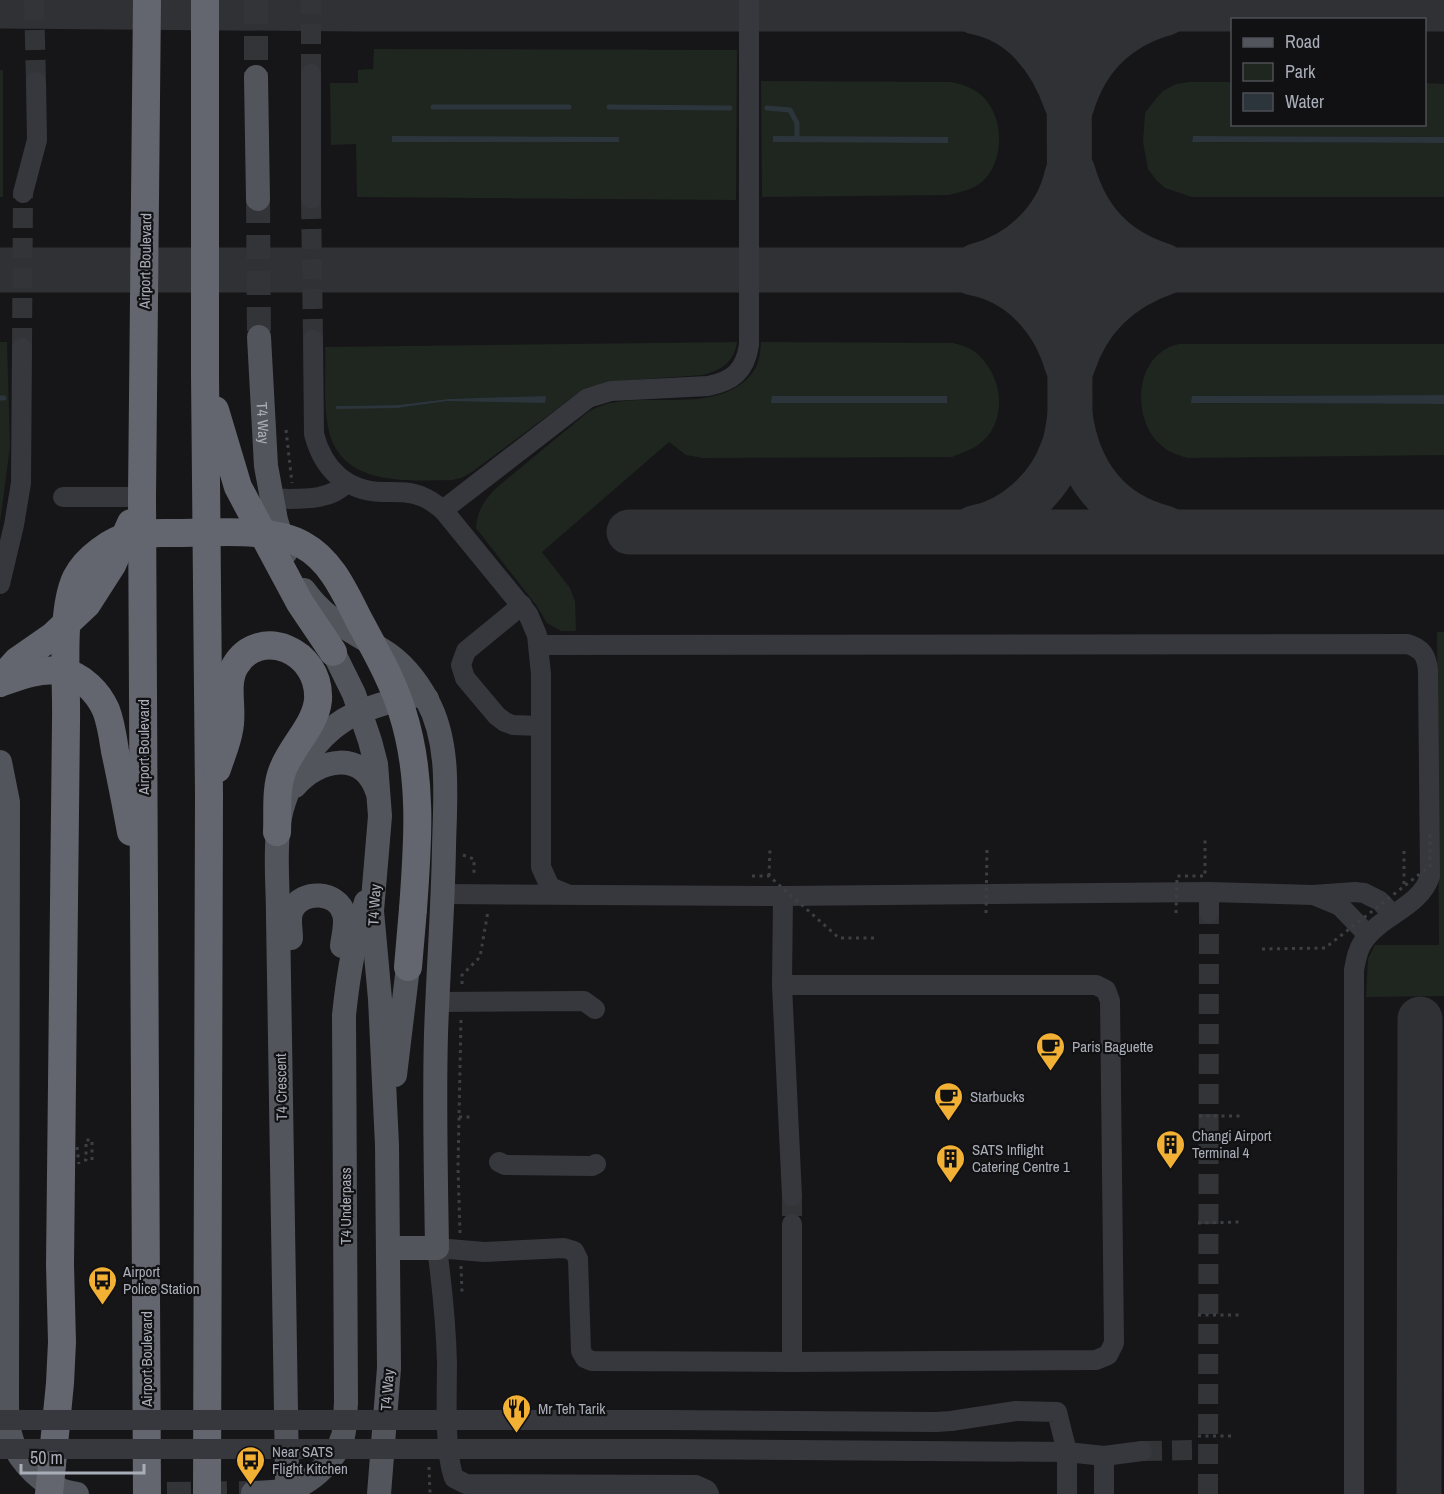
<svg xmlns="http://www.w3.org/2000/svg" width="1444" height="1494" font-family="'Archivo Narrow',sans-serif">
<rect width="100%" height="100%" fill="#161618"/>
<g fill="#1e261f" fill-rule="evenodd">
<path d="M374,49L737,50L736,200L357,197L356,144L331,145L330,83H358V70L373,69Z"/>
<rect x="0" y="70" width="3" height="127"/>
<path d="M761,81L950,82C963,84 977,89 986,100C1004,122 1004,160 983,181C974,189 961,192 949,195L762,197Z"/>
<path d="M1189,82H1232V124H1424L1425,83L1444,84V137L1193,136L1192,142L1444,143V197H1192L1165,188L1157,181L1148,169L1143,142L1145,113L1154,101L1163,91L1176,84Z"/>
<path d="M0,342H7L10,447L0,523Z"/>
<path d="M737,342C734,362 722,370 703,375L618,381L585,388L472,472L461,478L452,480C405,481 339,486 328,427C323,401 326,373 325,347ZM546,397L448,401L398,408H336V406L398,405L448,399Z"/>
<path d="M761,342L953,343C960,345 969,347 975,352C1003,374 1010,422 978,445C971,450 961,453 952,457L703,458L686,455L669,442L542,552L570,588L575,601L576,631H561L547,623L536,605L476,528C477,511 484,501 495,489L588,412C595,408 602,405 610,403C655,393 725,415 755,369C760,361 760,351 761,342Z"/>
<path d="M1179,344H1444V395L1192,396V403L1444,404V455L1188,458C1178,455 1170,453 1162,446C1134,424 1133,367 1166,349C1170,346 1175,345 1179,344Z"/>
<path d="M1437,632H1444V996L1366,997L1368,959L1375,945H1439Z"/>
</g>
<g fill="#2c353c">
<path d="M392,136L619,137V142H392Z"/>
<path d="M773,136L948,137V143L773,142Z"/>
<path d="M1193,136L1444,137V143L1192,142Z"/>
<path d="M1444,395V404L1191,403L1192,396Z"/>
<path d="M546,396L545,403L448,401L398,408L336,409V406L398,405L448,399Z"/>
<path d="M772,396H947V403H771Z"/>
</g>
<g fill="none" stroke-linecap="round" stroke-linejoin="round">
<g stroke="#2c353c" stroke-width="5">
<path d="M433,107H569"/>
<path d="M609,107L730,108"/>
<path d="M767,108L790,110L797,123V139"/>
<path d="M0,398H4"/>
</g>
<g stroke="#303135" stroke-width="45">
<path d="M1069,0L1070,415C1078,471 1108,514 1165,528"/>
<path d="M0,6L360,9H1444"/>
<path d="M975,12C1022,21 1051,59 1066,102"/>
<path d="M1072,105C1086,58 1119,26 1166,13"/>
<path d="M1073,172C1087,221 1116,251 1164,266"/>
<path d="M976,266C1021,254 1057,220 1067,175"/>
<path d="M0,270H1444"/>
<path d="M973,273C1021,282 1054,320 1067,365"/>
<path d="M1073,365C1088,318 1120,288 1167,272"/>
<path d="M974,528C1013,521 1049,488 1062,451C1067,440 1068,427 1070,415"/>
<path d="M629,532H1444"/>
<path d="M1419,1494L1420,1019"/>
</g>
<g stroke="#333438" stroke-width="20" stroke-dasharray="20 10" stroke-linecap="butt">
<path d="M34,0L36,82"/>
<path d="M311,74V0"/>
<path d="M311,199L313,340"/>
<path d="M22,348L23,193"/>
<path d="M792,1196V1224"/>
<path d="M1142,1451L1198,1450"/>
<path d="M1208,1494L1209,913"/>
</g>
<g stroke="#333438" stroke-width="24" stroke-dasharray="24 12" stroke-linecap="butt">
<path d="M256,0V77"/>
<path d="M258,199L259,337"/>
<path d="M167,1494L253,1493"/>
</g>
<g stroke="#3d3f44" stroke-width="3" stroke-dasharray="3 4.5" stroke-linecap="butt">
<path d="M286,430L292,483"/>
<path d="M463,855L474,859V877"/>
<path d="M769,876L770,848"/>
<path d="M1404,884V849"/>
<path d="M462,984V975L480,957L488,911"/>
<path d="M459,1117H470"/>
<path d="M84,1160H86V1140H92V1164"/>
<path d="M460,1233L458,1167L461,1017"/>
<path d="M461,1266L462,1293"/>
<path d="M429,1467L430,1494"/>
</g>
<g stroke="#37383d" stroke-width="20">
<path d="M23,193L37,140L36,82"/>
<path d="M311,199V74"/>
<path d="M313,340L314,434C323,469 346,491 382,492C396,492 410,491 423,497C431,500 437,505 443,510L528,614L537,635L541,674V867L550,887L567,894"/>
<path d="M63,497H142"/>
<path d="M271,499C296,498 328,503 346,483"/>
<path d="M443,510L588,398L611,391L708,386C733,381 745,371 749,345V0"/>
<path d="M0,584L14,525L21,483L22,348"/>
<path d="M522,605L466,651L461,665L465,678L497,716L505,722L513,725L540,726"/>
<path d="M539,645L1407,644C1422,648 1427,656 1428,671L1430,876C1421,907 1379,916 1363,942C1357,951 1356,960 1354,970V1494"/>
<path d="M443,894L783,896L1209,892L1313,895L1355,892L1364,893L1380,901L1393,915"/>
<path d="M783,896L782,985L792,1196"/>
<path d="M1316,896L1340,906L1368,935"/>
<path d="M1209,913V892"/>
<path d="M437,1002L584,1001L595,1009"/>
<path d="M499,1162L505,1165L592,1166L596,1164"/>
<path d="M792,1362V1224"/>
<path d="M667,1420L936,1422L951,1421L1016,1411L1057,1412L1067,1452V1494"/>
<path d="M667,1449L1067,1452L1104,1456L1142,1451"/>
<path d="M709,1494L707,1490L696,1485L466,1484L454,1478C444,1450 447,1394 447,1363C446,1324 442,1286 437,1248L484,1252L564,1248L574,1251L578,1259L581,1351L585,1358L592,1361L792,1362L1096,1360L1108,1355L1114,1343L1110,1001L1106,990L1096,985H782"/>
<path d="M1104,1494V1456"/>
</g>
<g stroke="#53555c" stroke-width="24">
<path d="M256,77L258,199"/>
<path id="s1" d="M259,337L266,466L276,520L286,552"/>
<path d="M304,590C327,622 350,629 382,650C401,661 417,681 427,700C451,744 445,799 444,847C443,910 438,972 436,1034C434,1105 436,1176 437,1248H388"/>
<path d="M325,635L354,694L370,741L376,764L380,816L372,911L380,999L387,1145L389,1368L379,1494"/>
<path d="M0,762L8,802L7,1402C7,1411 7,1421 9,1430C15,1461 47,1491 77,1494"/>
<path d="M295,786C319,758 363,750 377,791"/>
<path d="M291,938C291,929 288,918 292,910C302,889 338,891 344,914C347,923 343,936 342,946"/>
<path d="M395,1075L408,967"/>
<path d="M287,1474L278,915C278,888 275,859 278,832C281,791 309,742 344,720C363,708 388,703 409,696L418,695L427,699"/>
<path d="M253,1493C265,1492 279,1493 291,1489C314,1481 336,1459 343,1436C346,1425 345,1413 346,1403L344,1015C348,976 354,939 366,902"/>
</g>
<g stroke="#63666e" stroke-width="28">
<path d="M205,0V376L209,794L207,1494"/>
<path d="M215,410L238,487L300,603L333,652"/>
<path d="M0,680L17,661L53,636L87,604L112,565L131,523"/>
<path d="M0,683C19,676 42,667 63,672C82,676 98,692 106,710C111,723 113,738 115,751C121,778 126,805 131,832"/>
<path d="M217,769C221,756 227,743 229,730C234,710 224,685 235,666C259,625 321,650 318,700C316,724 292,746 283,769C275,788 278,812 277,832"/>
<path d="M408,967L413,909"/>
<path d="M52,1465L60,1383L62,1342L60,1265L66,722"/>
<path d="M147,1494L142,497L147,0"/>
</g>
<g stroke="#3d3f44" stroke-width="3" stroke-dasharray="3 4.5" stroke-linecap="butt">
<path d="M752,876H769L839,938H874"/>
<path d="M986,913L987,847"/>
<path d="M1176,913L1177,876H1205V838"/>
<path d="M1262,949L1325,948L1430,866V832"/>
<path d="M1199,1116H1242"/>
<path d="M77,1147L79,1164"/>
<path d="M1198,1223L1240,1222"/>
<path d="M1198,1315H1242"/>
<path d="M1198,1436H1232"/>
</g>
<g stroke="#37383d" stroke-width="20">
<path d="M0,1420H667"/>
<path d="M0,1449H667"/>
</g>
<path stroke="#53555c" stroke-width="24" d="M287,1474V1494"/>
<g stroke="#63666e" stroke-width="28">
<path d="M66,722C67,682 60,612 76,578C86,558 111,540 133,535C147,532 163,533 178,533C213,533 273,527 303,545C332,561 345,593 359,620C375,650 392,679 402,711C423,776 418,842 413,909"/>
<path d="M49,1494L52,1465"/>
</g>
</g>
<defs>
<symbol id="cafe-pin" viewBox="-11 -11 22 30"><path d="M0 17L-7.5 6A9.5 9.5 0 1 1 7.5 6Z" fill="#f2b134" stroke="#111113"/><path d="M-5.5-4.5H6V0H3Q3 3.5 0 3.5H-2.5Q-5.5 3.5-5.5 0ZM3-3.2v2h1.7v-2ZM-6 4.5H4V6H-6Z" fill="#111"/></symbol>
<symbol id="building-pin" viewBox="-11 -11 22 30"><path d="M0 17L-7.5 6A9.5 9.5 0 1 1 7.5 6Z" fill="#f2b134" stroke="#111113"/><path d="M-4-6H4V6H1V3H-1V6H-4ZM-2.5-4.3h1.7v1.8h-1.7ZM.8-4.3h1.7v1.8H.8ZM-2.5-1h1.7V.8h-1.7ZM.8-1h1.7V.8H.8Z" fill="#111"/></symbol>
<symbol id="bus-pin" viewBox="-11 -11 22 30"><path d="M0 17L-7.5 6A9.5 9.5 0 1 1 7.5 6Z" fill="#f2b134" stroke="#111113"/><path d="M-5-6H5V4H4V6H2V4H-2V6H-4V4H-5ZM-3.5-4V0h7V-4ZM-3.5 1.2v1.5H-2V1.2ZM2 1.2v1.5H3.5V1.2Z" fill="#111"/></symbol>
<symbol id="restaurant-pin" viewBox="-11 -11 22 30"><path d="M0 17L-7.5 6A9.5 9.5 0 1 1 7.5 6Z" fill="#f2b134" stroke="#111113"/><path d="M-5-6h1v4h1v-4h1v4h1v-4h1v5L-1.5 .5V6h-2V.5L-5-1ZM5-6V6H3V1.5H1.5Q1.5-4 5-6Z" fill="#111"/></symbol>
</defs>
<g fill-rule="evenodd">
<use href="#cafe-pin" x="1034" y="1030" width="33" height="45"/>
<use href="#cafe-pin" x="932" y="1080" width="33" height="45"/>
<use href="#building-pin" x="1154" y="1128" width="33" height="45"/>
<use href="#building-pin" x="934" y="1142" width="33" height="45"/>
<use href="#bus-pin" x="86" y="1264" width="33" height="45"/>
<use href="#restaurant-pin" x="500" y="1392" width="33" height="45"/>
<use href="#bus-pin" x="234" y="1444" width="33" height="45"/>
</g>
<g text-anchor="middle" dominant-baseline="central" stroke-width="4.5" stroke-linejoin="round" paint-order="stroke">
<g font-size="15" fill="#a8adb8" stroke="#111113">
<text transform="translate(145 261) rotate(-89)">Airport Boulevard</text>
<text stroke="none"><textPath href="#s1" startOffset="86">T4 Way</textPath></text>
<text transform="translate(143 747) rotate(-90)">Airport Boulevard</text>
<text transform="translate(374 905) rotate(-87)">T4 Way</text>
<text transform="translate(281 1087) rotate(-91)">T4 Crescent</text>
<text transform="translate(345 1206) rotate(-90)">T4 Underpass</text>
<text transform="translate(146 1359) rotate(-90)">Airport Boulevard</text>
<text transform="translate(387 1390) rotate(-86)">T4 Way</text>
</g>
<g font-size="15" fill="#a8adb8" stroke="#111113" text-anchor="start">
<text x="1072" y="1046">Paris Baguette</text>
<text x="970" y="1096">Starbucks</text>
<text x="1192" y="1135">Changi Airport<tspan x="1192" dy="17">Terminal 4</tspan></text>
<text x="972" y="1149">SATS Inflight<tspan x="972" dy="17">Catering Centre 1</tspan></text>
<text x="123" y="1271">Airport<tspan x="123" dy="17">Police Station</tspan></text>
<text x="538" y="1408">Mr Teh Tarik</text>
<text x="272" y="1451">Near SATS<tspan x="272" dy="17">Flight Kitchen</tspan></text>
</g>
</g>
<rect x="1231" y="18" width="195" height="108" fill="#111113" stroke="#4d4f55" stroke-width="1.5"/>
<rect x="1243" y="38" width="30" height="9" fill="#53555c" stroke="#4d4f55" stroke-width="1.5"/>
<text x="1285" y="48" font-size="18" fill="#a8adb8">Road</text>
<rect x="1243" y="63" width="30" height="18" fill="#1e261f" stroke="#4d4f55" stroke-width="1.5"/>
<text x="1285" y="78" font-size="18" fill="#a8adb8">Park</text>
<rect x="1243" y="93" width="30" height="18" fill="#2c353c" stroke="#4d4f55" stroke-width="1.5"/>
<text x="1285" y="108" font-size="18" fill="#a8adb8">Water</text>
<path d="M21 1464v9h123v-9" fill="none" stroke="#a8adb8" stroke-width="3"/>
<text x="30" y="1464" font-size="18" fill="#a8adb8" stroke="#111113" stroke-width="4.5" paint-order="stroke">50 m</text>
</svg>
